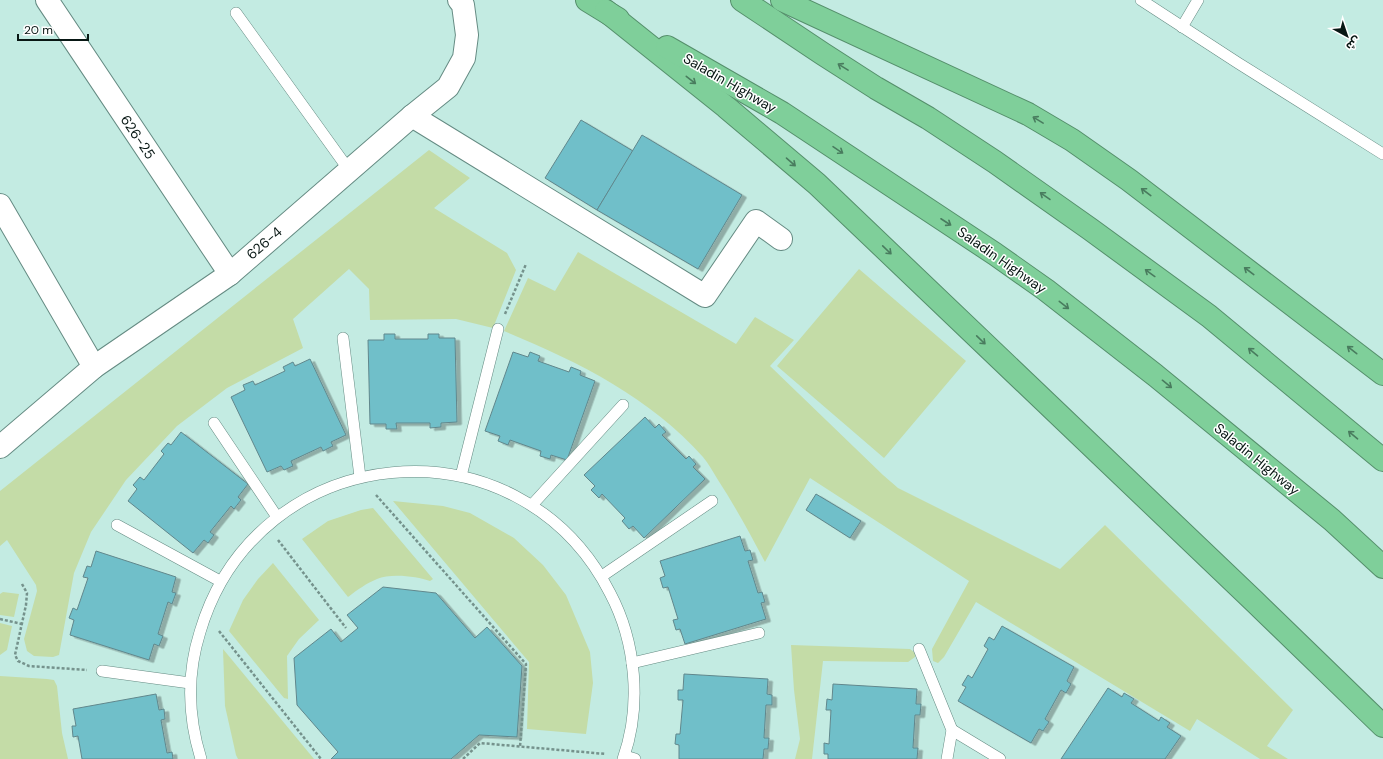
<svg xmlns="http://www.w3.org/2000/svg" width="1383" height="759" font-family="'DM Sans','Noto Sans Arabic',sans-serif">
<defs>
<filter id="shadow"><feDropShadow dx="4.5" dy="2.5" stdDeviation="0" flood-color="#0004"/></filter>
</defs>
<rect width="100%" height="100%" fill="#c3ebe2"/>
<g fill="#c4dca7">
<path d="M429,150L470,178L434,208L507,253L516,270L493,328L456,319L370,320L369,289L349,269L293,319L303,348L227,388L177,426L126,480L91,532L74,573L59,655L53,657L34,656L27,651L24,639L37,591L36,585L7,540L0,546V491Z"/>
<path d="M578,252L736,344L755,317L794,340L770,366L883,475L898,488L1060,569L1105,525L1293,710L1267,746L1288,759H1260L1197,719L1190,731L976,602L944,657L938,663L933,661L932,649L969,581L810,478L765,562C750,534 735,506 718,480C713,472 709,464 703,457C650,397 577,361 504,331L528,278L555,291Z"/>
<path d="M859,269L966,361L884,458L777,366Z"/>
<path d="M393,501L443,506L470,513L514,538L543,565L566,595L590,652L593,683L586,734L527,729L529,662Z"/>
<path d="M373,508L433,579L430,581C417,576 390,573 377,579C367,583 357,590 348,597L302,539L328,521L361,510Z"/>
<path d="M273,563L319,620L299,639L287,656L288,699L284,698L229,631L243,600L258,579Z"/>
<path d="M3,592L19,594L14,617L0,615V594Z"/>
<path d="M0,623L12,626L7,650L0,655Z"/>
<path d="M791,645L910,649L915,653V657L908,662L823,661L812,759H795L800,739L794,690Z"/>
<path d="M223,649L314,759H238L236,755L225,706Z"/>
<path d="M0,676L47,679L54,680L57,686L62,733L68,759H0Z"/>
</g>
<g fill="#6fbfc9" stroke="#61878c" filter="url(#shadow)">
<path d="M581,120L633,151L597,210L545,178Z"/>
<path d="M642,135L742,195L698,269L597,210Z"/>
<path d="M384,334H395V339H428V334H439V338H455L457,422L441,423V427L430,428V423H396L397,429H386V424H370L368,340H384Z"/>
<path d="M513,352L528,357L530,352L540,356L538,361L569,372L571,367L581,371L580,375L595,381L567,460L551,455L550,459L540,456L541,451L510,440L508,445L498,441L500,436L485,431Z"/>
<path d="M310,359L346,435L331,442L333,446L323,451L321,447L291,461L293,466L284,470L281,466L267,472L231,397L245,390L243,385L253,381L255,385L285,371L283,367L293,362L295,366Z"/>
<path d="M645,417L655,428L659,424L666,432L662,435L686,459L689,456L696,464L693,467L705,479L644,538L633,526L629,529L622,521L625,518L602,494L599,498L591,490L595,486L584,475Z"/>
<path d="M181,432L248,484L238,497L241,500L234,509L231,506L210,532L214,535L208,543L204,540L193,553L128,501L137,489L133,485L140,477L144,480L164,454L161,451L168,443L171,445Z"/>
<path d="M816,494L861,521L850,538L806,510Z"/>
<path d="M740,536L745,551L750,550L753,560L748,561L758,593L762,592L765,602L761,603L766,619L685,644L680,629L676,630L673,620L678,619L668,587L663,588L660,578L665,576L660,561Z"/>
<path d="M96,551L176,577L172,592L176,593L172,604L168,602L158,634L163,636L159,646L154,644L149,660L70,635L74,620L69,618L73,608L77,610L88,578L83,577L87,566L91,567Z"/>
<path d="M383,587L436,593L475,638L487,627L522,666L517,737L479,735L451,759H331L338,752L297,705L294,658L331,629L341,642L358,628L347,615Z"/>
<path d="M1002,626L1074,667L1067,681L1071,684L1066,693L1061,690L1045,719L1049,722L1043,731L1039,729L1031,743L958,701L966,687L962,685L968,675L972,678L988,649L984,646L989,637L994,640Z"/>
<path d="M684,674L768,679L767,694L772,695V705H766L764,738H769L768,749H764L763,759H679V745L675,744L676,734H680L683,700H678V690H683Z"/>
<path d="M833,684L917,689L916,704H921L920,715H915L913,748H918L917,759H828V754H824V743L829,744L831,710H826L827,699L832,700Z"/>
<path d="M1108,688L1122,697L1124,693L1134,699L1131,703L1159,721L1161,717L1170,723L1167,727L1181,736L1165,759H1061Z"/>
<path d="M156,694L159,710L164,709L165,719L161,720L167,753L172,752L173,759H82L78,736L73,737L72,726H76L73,709Z"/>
</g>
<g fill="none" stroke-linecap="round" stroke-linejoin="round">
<defs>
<g id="service">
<path d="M1141,0L1238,63L1383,154"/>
<path d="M236,13L349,170"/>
<path d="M1182,27L1198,0"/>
<path d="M343,338L360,477"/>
<path d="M214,423L277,517"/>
<path d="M461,476L498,329"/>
<path d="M532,505L623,405"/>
<path d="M117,525L220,581"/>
<path d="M602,576L712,501"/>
<path d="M919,649L952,730L947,759"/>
<path d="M632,663L759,633"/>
<path d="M102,671L190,683"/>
<path d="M952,730L1000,759"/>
<path d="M625,756L635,759"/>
<path d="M201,759C188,717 187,673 200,632C257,439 518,413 610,593C636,642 642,706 623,759"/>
</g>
<g id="minor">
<path d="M47,0L230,274"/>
<path d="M412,116L705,296L756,221L781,239"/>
<path d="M0,205L94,367"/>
<path d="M0,447L94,367L230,274L412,116L448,87L464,58L467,35L463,5L459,0"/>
</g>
<g id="motorway">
<path d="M587,0L618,19"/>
<path d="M742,0L823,54L876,88L928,118L995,162L1090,229L1209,316L1383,460"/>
<path d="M782,0L1028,114L1072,140L1129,180L1383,374"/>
<path d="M606,11L726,107L817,184L1254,601L1383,726"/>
<path d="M667,47L782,113L995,254L1046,290L1155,375L1332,520L1383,567"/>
</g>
</defs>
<use href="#service" stroke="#658b83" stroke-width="12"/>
<use href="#minor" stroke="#658b83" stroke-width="24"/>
<use href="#motorway" stroke="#558f6b" stroke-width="24"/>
<g stroke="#75928c" stroke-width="2.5" stroke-dasharray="3 2" stroke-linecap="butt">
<path d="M505,314L526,264"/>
<path d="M376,495L526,664L520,747"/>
<path d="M278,540L346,628"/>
<path d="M22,584L27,593L26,605L15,655L18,661L29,666L87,670"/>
<path d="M0,619L22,624"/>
<path d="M219,631L321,759"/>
<path d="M463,759L480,743L606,754"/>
</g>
<use href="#service" stroke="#fff" stroke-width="11"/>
<use href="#minor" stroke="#fff" stroke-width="22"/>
<use href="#motorway" stroke="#7fcf9a" stroke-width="22"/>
</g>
<defs><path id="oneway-shaft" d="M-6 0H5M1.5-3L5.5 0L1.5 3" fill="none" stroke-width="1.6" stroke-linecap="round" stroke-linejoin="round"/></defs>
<g stroke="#497c5e">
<use href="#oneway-shaft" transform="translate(843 67) rotate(-148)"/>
<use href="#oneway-shaft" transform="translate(691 80) rotate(38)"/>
<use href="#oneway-shaft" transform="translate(1038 120) rotate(-149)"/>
<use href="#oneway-shaft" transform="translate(838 150) rotate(34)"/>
<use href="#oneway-shaft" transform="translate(791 162) rotate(41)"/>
<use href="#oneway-shaft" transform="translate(1146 192) rotate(-143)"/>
<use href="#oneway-shaft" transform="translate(1045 196) rotate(-145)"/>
<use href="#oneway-shaft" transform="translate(946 222) rotate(33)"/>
<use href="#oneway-shaft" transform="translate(887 250) rotate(44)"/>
<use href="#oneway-shaft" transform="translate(1249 271) rotate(-143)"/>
<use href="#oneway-shaft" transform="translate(1150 273) rotate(-144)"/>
<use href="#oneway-shaft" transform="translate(1064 305) rotate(38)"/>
<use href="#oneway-shaft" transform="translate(981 340) rotate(44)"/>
<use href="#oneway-shaft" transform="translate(1352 350) rotate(-142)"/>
<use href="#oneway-shaft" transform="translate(1253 352) rotate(-140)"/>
<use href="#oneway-shaft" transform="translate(1167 384) rotate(39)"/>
<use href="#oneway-shaft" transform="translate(1353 435) rotate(-140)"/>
</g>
<g text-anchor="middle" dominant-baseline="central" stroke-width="3" stroke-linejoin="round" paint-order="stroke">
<g font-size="14" fill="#081714" stroke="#fff">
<text transform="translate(730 83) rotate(30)">Saladin Highway</text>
<text transform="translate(138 137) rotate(56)">626-25</text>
<text transform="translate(264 243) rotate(-41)">626-4</text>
<text transform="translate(1002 260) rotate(35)">Saladin Highway</text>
<text transform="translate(1257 459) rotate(39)">Saladin Highway</text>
</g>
</g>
<g transform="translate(1347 36) rotate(140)" stroke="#ffffff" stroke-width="3" paint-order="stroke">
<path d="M0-3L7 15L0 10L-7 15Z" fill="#081714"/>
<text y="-6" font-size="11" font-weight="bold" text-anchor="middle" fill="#081714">ش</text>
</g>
<path d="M18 34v6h70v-6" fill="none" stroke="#081714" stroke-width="2"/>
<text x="24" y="34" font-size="12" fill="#081714" stroke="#ffffff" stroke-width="3" paint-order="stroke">20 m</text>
</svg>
